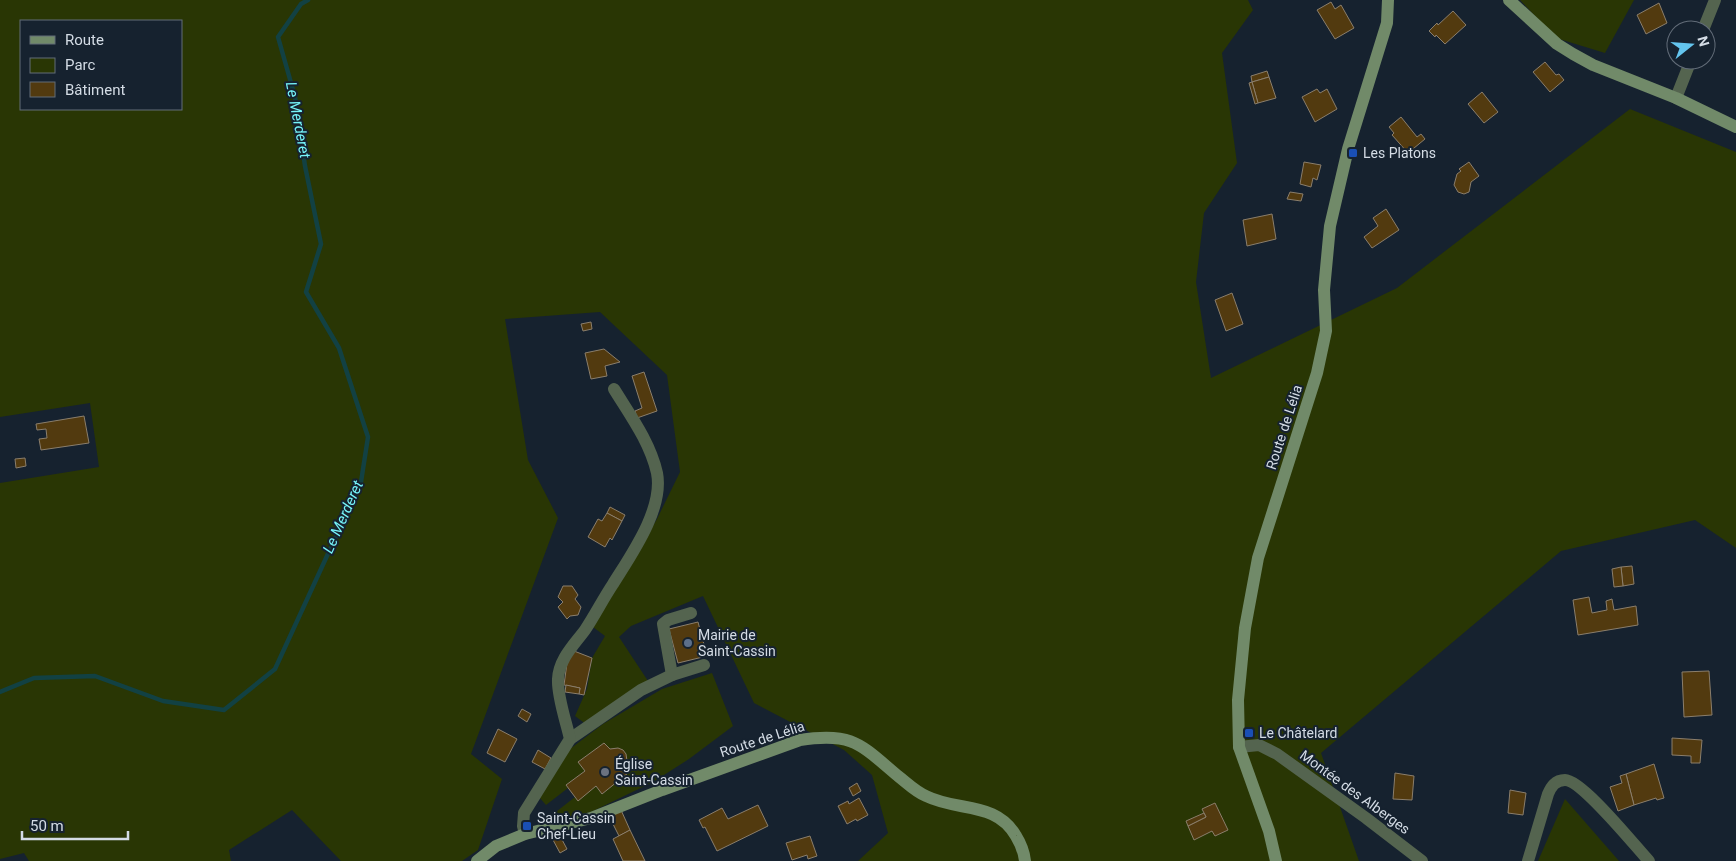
<svg xmlns="http://www.w3.org/2000/svg" width="1736" height="861" font-family="Roboto,sans-serif">
<rect width="100%" height="100%" fill="#16222f"/>
<g fill="#293604" fill-rule="evenodd">
<path d="M0,0H1248L1253,10L1222,53L1237,163L1204,213L1196,282L1211,378L1397,288L1630,109L1736,152V548L1695,520L1561,551L1321,753L1359,861H858L888,833L872,775L844,750L754,703L703,596L631,626L619,637L648,681L587,725L575,716L587,689L592,658L605,636L593,627L657,519L680,472L667,375L600,312L505,319L528,460L558,518L471,754L502,779L478,850L462,861H341L292,810L229,850L231,861H29L24,853L0,859V483L99,467L90,403L0,417ZM21,21H181V109H21Z"/>
<path d="M1520,0H1634L1605,53L1556,38Z"/>
<path d="M712,673L733,726L689,759L653,782L591,812L556,819L552,815L575,797L578,800L596,786L602,794L628,773L623,767L627,760C626,750 621,747 610,749L604,743L579,762L585,771L566,785L568,788L546,805L539,797L570,749L603,724L662,689Z"/>
<path d="M1565,799L1619,861H1538Z"/>
</g>
<g fill="none" stroke-linecap="round" stroke-linejoin="round">
<path stroke="#124143" stroke-width="4.5" d="M0,692L34,678L95,676L163,701L224,710L275,669L361,482L368,437L339,348L306,292L321,244L305,166L295,97L278,37L301,4L308,0"/>
</g>
<g fill="#523a0f" stroke="#8a7e6c">
<path d="M1331,2L1335,9L1341,5L1354,28L1335,39L1317,10Z"/>
<path d="M1659,3L1667,23L1646,34L1637,15Z"/>
<path d="M1453,11L1466,25L1445,44L1436,35L1435,37L1429,31L1437,23L1438,25Z"/>
<path d="M1545,62L1556,75L1559,74L1564,80L1550,92L1533,72Z"/>
<path d="M1267,71L1269,77L1252,82L1251,76Z"/>
<path d="M1269,77L1276,98L1258,103L1252,82Z"/>
<path d="M1252,82L1258,103L1255,104L1249,83Z"/>
<path d="M1317,89L1320,93L1327,89L1337,109L1315,122L1302,97Z"/>
<path d="M1482,92L1498,112L1484,123L1468,104Z"/>
<path d="M1401,117L1417,137L1421,134L1425,139L1408,153L1392,135L1394,133L1389,127Z"/>
<path d="M1304,162L1321,165L1317,180L1313,178L1311,187L1300,184Z"/>
<path d="M1469,162L1479,176L1471,182L1469,192L1464,194L1458,192L1454,185L1457,174L1461,171L1459,169Z"/>
<path d="M1290,192L1303,194L1301,201L1287,199Z"/>
<path d="M1386,209L1399,230L1372,248L1364,237L1378,226L1373,218Z"/>
<path d="M1272,214L1276,239L1247,246L1243,220Z"/>
<path d="M1232,293L1243,324L1226,331L1215,300Z"/>
<path d="M591,322L592,329L583,331L581,324Z"/>
<path d="M604,349L620,362L605,366L607,376L591,379L585,353Z"/>
<path d="M644,372L657,411L637,418L635,411L642,408L632,376Z"/>
<path d="M84,416L89,443L41,450L39,439L47,438L46,429L37,430L36,424Z"/>
<path d="M25,458L26,466L16,468L15,459Z"/>
<path d="M610,507L625,515L622,521L607,513Z"/>
<path d="M607,513L622,521L612,540L610,538L605,547L588,537L598,519L602,521Z"/>
<path d="M1632,566L1634,584L1623,586L1621,567Z"/>
<path d="M1621,567L1623,586L1614,587L1612,569Z"/>
<path d="M563,586H572L578,595L575,599L581,607L578,615L570,616L567,619L558,607L563,602L558,597Z"/>
<path d="M1589,597L1592,613L1607,610L1606,601L1612,599L1614,610L1636,606L1638,625L1578,635L1573,600Z"/>
<path d="M698,622L707,656L678,663L669,629Z"/>
<path d="M574,651L592,658L584,695L579,694L580,688L564,685L567,663Z"/>
<path d="M1709,671L1712,715L1684,717L1682,672Z"/>
<path d="M566,685L580,688L579,694L565,692Z"/>
<path d="M522,709L531,714L527,722L518,716Z"/>
<path d="M498,729L517,739L505,762L487,753Z"/>
<path d="M1672,738L1702,740L1700,763H1691V756L1672,755Z"/>
<path d="M604,743L610,749L618,748L623,750L626,754L627,761L623,767L628,773L602,794L596,786L578,801L566,785L585,771L578,762Z"/>
<path d="M538,750L551,758L545,769L532,762Z"/>
<path d="M1654,764L1664,798L1657,800L1656,798L1634,805L1626,774Z"/>
<path d="M1395,773L1414,776L1412,800L1393,799Z"/>
<path d="M1626,774L1634,805L1618,811L1610,787L1622,783L1620,776Z"/>
<path d="M857,783L861,791L853,796L849,788Z"/>
<path d="M1510,790L1526,793L1523,815L1508,813Z"/>
<path d="M859,798L868,815L857,821L856,819L847,824L838,806L848,801L849,804Z"/>
<path d="M1215,803L1228,830L1215,836L1212,831L1194,840L1188,826L1206,817L1202,809Z"/>
<path d="M758,805L768,826L717,851L705,827L703,828L699,820L722,808L728,819Z"/>
<path d="M621,810L630,830L619,836L609,816Z"/>
<path d="M1204,813L1206,817L1188,826L1186,821Z"/>
<path d="M630,830L645,861H623L613,839Z"/>
<path d="M559,834L567,849L560,853L552,838Z"/>
<path d="M810,836L817,856L808,859L807,855L792,860L786,843Z"/>
</g>
<g fill="none" stroke-linecap="round" stroke-linejoin="round">
<g stroke="#54644f" stroke-width="12">
<path d="M1703,30L1715,0"/>
<path d="M1676,98L1691,60"/>
<path d="M672,675L663,624L668,620L691,613"/>
<path d="M570,739L641,690L672,675L704,665"/>
<path d="M1239,747L1259,745L1277,754L1366,818L1422,861"/>
<path d="M525,834L523,826L524,813L570,739C566,721 557,696 558,679C559,659 574,645 585,630C595,615 603,599 613,584C631,555 664,509 657,473C650,442 630,415 614,389"/>
<path d="M1528,861L1548,794C1551,787 1555,780 1565,780C1582,780 1635,846 1649,861"/>
</g>
<g stroke="#718a69" stroke-width="12">
<path d="M1509,0L1557,44L1573,54L1593,65L1676,98L1736,127"/>
<path d="M477,861L496,846L525,834L591,818L662,790L800,740C853,732 860,744 898,776C907,783 916,792 926,796C958,812 996,801 1016,836C1021,844 1024,852 1025,861"/>
<path d="M1276,861L1269,831L1239,747L1238,700L1245,628L1258,558L1317,373L1326,331L1324,290L1330,226L1348,149L1387,23L1388,0"/>
</g>
</g>
<g fill="#1a4fb4" stroke="#16222f" stroke-width="2">
<rect x="1348" y="148" width="10" height="10" rx="2.5"/>
<rect x="1244" y="728" width="10" height="10" rx="2.5"/>
<rect x="522" y="821" width="10" height="10" rx="2.5"/>
</g>
<circle fill="#5c6f8a" stroke="#16222f" stroke-width="2" cx="688" cy="643" r="5"/>
<circle fill="#6b7280" stroke="#16222f" stroke-width="2" cx="605" cy="772" r="5"/>
<g text-anchor="middle" dominant-baseline="central" stroke-width="4" stroke-linejoin="round" paint-order="stroke">
<g font-size="14" fill="#d4dce5" stroke="#16222f" text-anchor="start">
<text x="1363" y="153">Les Platons</text>
<text x="698" y="635">Mairie de<tspan x="698" dy="16">Saint-Cassin</tspan></text>
<text x="1259" y="733">Le Châtelard</text>
<text x="615" y="764">Église<tspan x="615" dy="16">Saint-Cassin</tspan></text>
<text x="537" y="818">Saint-Cassin<tspan x="537" dy="16">Chef-Lieu</tspan></text>
</g>
<g font-size="14" fill="#d4dce5" stroke="#16222f">
<text transform="translate(1284 427) rotate(-72)">Route de Lélia</text>
<text transform="translate(762 739) rotate(-18)">Route de Lélia</text>
<text transform="translate(1355 792) rotate(36)">Montée des Alberges</text>
</g>
<g font-size="15" font-style="italic" fill="#76f5fa" stroke="#16222f">
<text transform="translate(298 120) rotate(79)">Le Merderet</text>
<text transform="translate(343 517) rotate(-66)">Le Merderet</text>
</g>
</g>
<rect x="20" y="20" width="162" height="90" fill="#16222f" stroke="#626c78"/>
<rect x="30" y="36" width="25" height="8" fill="#718a69" stroke="#626c78"/>
<text x="65" y="45" font-size="15" fill="#d4dce5">Route</text>
<rect x="30" y="58" width="25" height="15" fill="#293604" stroke="#626c78"/>
<text x="65" y="70" font-size="15" fill="#d4dce5">Parc</text>
<rect x="30" y="82" width="25" height="15" fill="#523a0f" stroke="#626c78"/>
<text x="65" y="95" font-size="15" fill="#d4dce5">Bâtiment</text>
<g transform="translate(1691 45) rotate(73)"><circle r="24" fill="#16222f" stroke="#626c78"/>
<path d="M0-4L9 19L0 12L-9 19Z" fill="#64c5ee"/>
<text y="-8" font-size="14" font-weight="bold" text-anchor="middle" fill="#d4dce5">N</text>
</g>
<path d="M22 831v8h106v-8" fill="none" stroke="#d4dce5" stroke-width="2.5"/>
<text x="30" y="831" font-size="15" fill="#d4dce5" stroke="#16222f" stroke-width="4" paint-order="stroke">50 m</text>
</svg>
